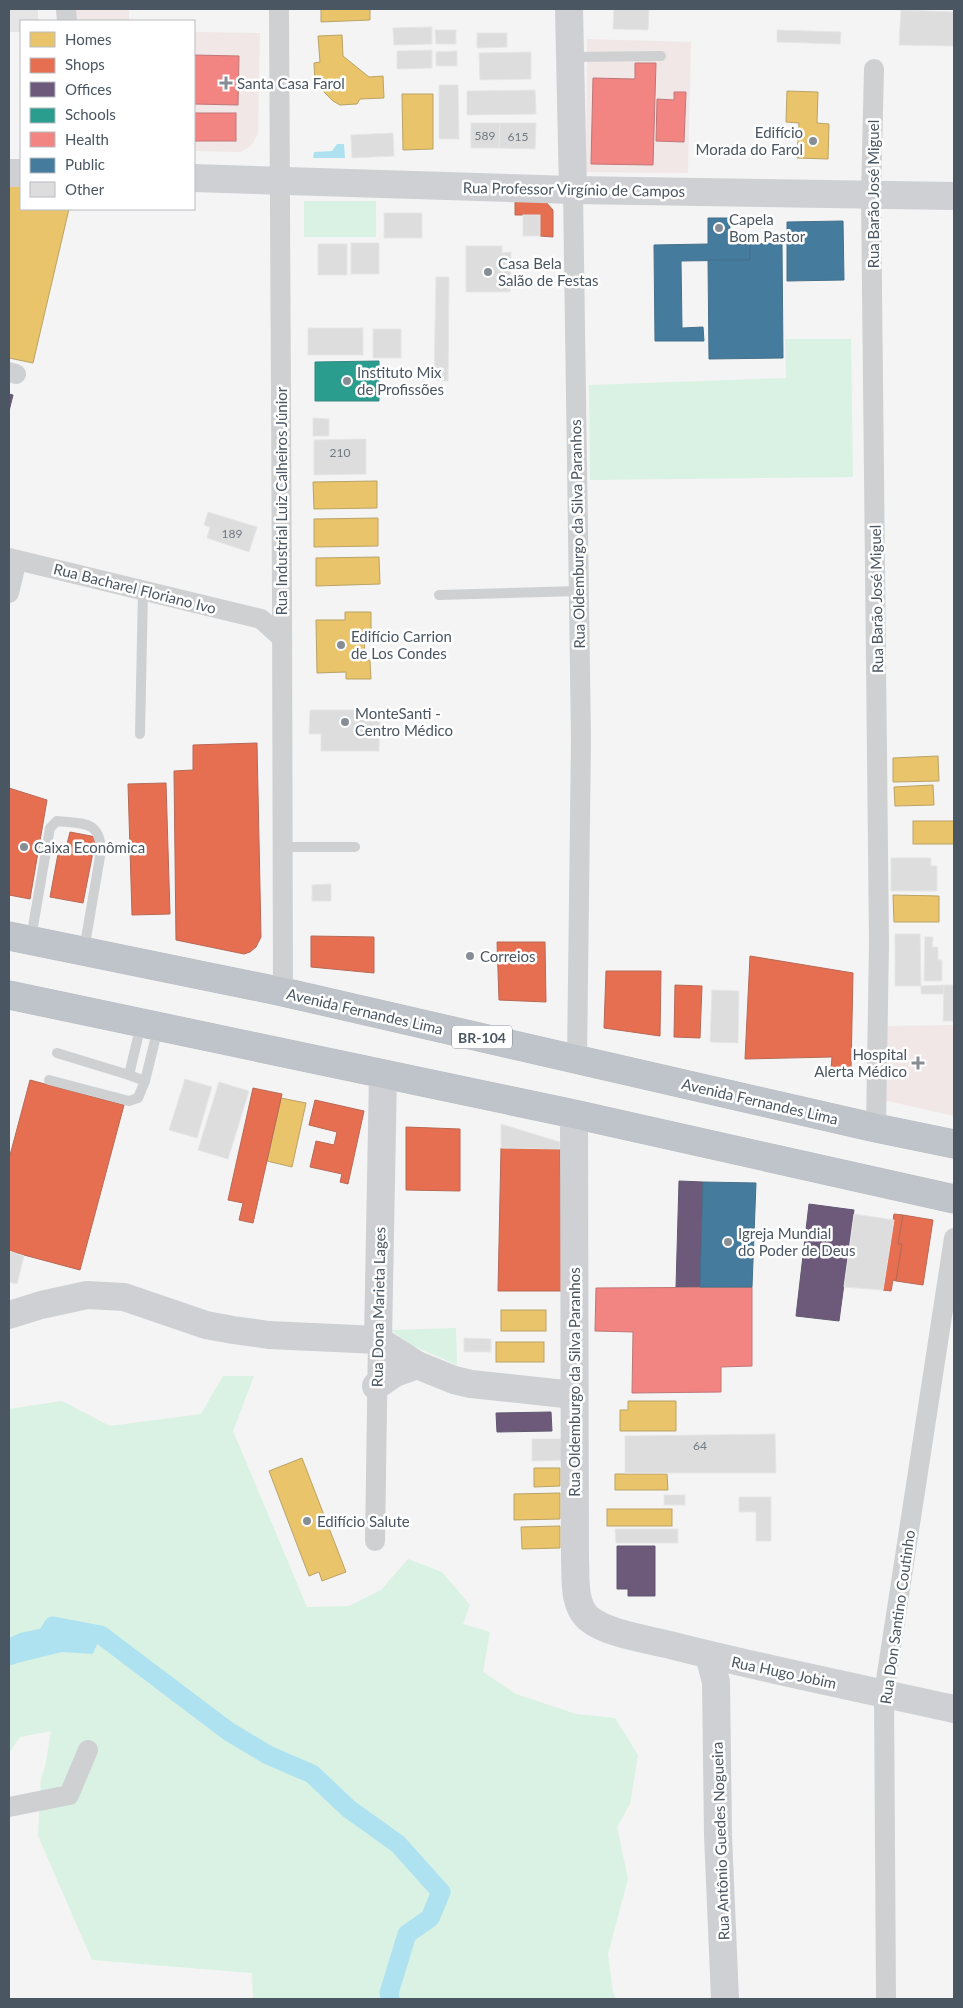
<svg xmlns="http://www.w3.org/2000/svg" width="963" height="2008" font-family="Lato,sans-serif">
<rect width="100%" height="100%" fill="#f4f4f4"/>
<path fill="#e6e5e6" d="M9,9H38V21H21V32H9Z"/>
<g fill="#f1e7e6">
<rect x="76" y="9" width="53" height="12"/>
<path d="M194,32L260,33L258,134L251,146L241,152L194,151Z"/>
<path d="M587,39L691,42L688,173L586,172Z"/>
<path d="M954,1025V1116L883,1100L882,1026Z"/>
</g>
<g fill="#d9f2e3">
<rect x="304" y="201" width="72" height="36"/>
<path d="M785,339H851L853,477L590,480L589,385L786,378Z"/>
<path d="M456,1328L457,1365L411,1345L391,1330Z"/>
<path d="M223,1376H254L233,1431L307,1607L349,1606L381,1590L408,1559L442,1572L470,1605L463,1624L490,1632L483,1672L516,1694L576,1714L615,1718L638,1755L630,1804L617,1827L628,1879L608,1954L613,1992L616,1999H253L252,1973L92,1960L38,1836L41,1778L45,1767L51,1731L20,1737L9,1753V1633L10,1630L9,1628V1409L62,1401L110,1426L201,1414Z"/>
</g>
<g fill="#aee2f0">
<path d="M337,144H344L345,158H313L314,152L332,151Z"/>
<path d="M53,1626L101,1635L93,1654L62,1652L9,1665V1638L20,1633Z"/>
</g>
<g fill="#e9c46a" stroke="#b9a367">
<path d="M321,9H370V20L321,22Z"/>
<path d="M342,35L343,56L369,77L383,76L384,98L360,99L357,104L340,105L333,101L315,83L314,63L320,62L318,36Z"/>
<path d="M787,91L818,92L817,123L829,124L828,159L797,158L799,123L786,122Z"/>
<path d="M402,94H433V149L403,150Z"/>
<path d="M9,178H21V209H69L33,363L9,358Z"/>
<path d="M377,481V508L314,509L313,482Z"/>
<path d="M378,518V546L314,547V519Z"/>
<path d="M379,557L380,584L316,586V558Z"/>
<path d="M345,612H371V630H364L365,660H370L371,679H346V672L317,673L316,620H345Z"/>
<path d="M938,756L939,781L893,782V758Z"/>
<path d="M933,785L934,805L895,806L894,787Z"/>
<rect x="913" y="821" width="41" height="23"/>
<path d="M893,895L939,896V922H894Z"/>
<path d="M281,1098L306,1103L292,1167L267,1161Z"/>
<rect x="501" y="1310" width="45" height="21"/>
<rect x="496" y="1342" width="48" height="20"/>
<path d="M628,1401H676V1431H620V1410H628Z"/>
<path d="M302,1458L346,1572L322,1581L319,1572L309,1576L269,1471Z"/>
<path d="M534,1468H560V1486L534,1487Z"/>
<path d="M615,1474H667L668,1490H615Z"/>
<path d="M560,1493V1519L514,1520V1494Z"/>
<rect x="607" y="1509" width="65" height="17"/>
<path d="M560,1526V1548L522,1549L521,1527Z"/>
</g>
<g fill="#e76f51" stroke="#b86856">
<path d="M515,201H545L553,210V237L540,236V215H515Z"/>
<path d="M257,743L261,937L256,947L250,952L244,954L176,940L174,771L193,770V745Z"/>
<path d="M166,783L170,914L132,915L128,784Z"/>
<path d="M9,788L47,800L30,899L9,895Z"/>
<path d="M70,832L96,837L83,903L50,897L60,843L67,844Z"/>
<path d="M311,936L374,937V973L311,967Z"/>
<path d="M497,942H545L546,1002L499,1000Z"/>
<path d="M750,956L853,973L851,1070H831L832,1057L745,1059Z"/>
<path d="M606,971H661L660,1036L604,1028Z"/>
<path d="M675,985L702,986L700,1038L674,1037Z"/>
<path d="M30,1080L124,1105L80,1270L9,1251V1159Z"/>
<path d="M253,1088L282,1094L253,1223L239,1220L243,1203L228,1200Z"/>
<path d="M315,1100L364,1111L348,1184L340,1182L342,1174L310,1167L316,1141L334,1145L337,1132L309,1125Z"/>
<path d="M406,1127L460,1129V1191L406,1190Z"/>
<path d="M501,1148L560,1149L562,1291H498Z"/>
<path d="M894,1214L903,1215L898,1244H902L896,1281L893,1280L891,1291L883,1290Z"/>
<path d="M903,1215L933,1220L923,1285L896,1281L902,1244H898Z"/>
</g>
<g fill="#6d597a" stroke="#625872">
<path d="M9,394L13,395L9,411Z"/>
<path d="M679,1181L703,1182L700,1287H676Z"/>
<path d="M809,1204L854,1210L839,1321L796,1316Z"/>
<path d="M551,1412L552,1431L497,1432L496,1413Z"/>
<path d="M617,1546H655V1596H628V1589H617Z"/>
</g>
<path fill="#2a9d8f" stroke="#348881" d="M379,361V401H315V362Z"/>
<g fill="#f28482" stroke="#c07678">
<path d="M194,55L239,56L238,105L194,104Z"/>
<path d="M635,63H656L653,165L591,164L593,78L635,79Z"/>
<path d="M674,92H686L684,142L656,141L657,99L674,100Z"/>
<rect x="194" y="113" width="42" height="28"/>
<path d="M752,1287V1366L721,1367V1392L632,1393L633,1332L595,1331L596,1288Z"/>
</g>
<g fill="#457b9d" stroke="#46708b">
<path d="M708,218H730V244H750V260L681,261L682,328L703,327L704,341H655L654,245L708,244Z"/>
<path d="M843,221L844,280L787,281V222Z"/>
<path d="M782,243L783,358L709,359L708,260H750V244Z"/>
<path d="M703,1182L756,1183L752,1287H700Z"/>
</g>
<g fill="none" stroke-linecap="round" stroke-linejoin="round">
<path stroke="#aee2f0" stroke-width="19" d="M9,1656L44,1641L53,1626L101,1635L228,1731L268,1755L312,1774L349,1809L398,1844L441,1892L430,1918L407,1934L389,1993L390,1999"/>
</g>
<g fill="#ddddde" stroke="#e5e6e7">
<path d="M614,9H649L648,30L613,29Z"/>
<path d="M901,10L954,12V46L899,45Z"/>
<path d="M432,27V44L394,45L393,28Z"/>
<path d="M435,30H456V44H436Z"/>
<path d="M777,30L841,32L840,44L777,42Z"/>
<path d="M477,33H507V47L477,48Z"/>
<path d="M432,50V68L397,69V51Z"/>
<path d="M457,51V66H436V52Z"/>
<path d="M531,52V79L480,80L479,53Z"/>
<path d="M439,85H458L459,139H439Z"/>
<path d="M535,90L536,114L467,115V91Z"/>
<path d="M471,123H500L499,148H471Z"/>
<path d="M500,123H536L535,149L499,148Z"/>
<path d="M393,133L394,156L352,158L351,135Z"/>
<rect x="384" y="213" width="38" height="25"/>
<rect x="523" y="215" width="17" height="21"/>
<rect x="351" y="243" width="28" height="31"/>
<rect x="318" y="244" width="29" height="31"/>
<path d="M466,246H502V253L511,252L510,292H466Z"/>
<path d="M436,277H449L448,381L434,380Z"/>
<rect x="308" y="328" width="55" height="27"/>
<rect x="373" y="329" width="28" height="29"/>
<path d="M313,418L329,419V436H313Z"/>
<path d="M366,439V474L314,475V440Z"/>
<path d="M208,512L257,527L249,552L207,538L210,527L204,525Z"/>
<path d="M310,710H380L379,751H321V734H309Z"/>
<path d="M891,858H931V866H937V891H891Z"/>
<path d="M331,884V901H312V885Z"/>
<path d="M895,934H920L921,986H895Z"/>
<path d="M925,937H933L932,947H938V960H942V981H924Z"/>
<path d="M944,985V994H921V986Z"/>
<path d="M944,985H954V1021H943Z"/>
<path d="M712,990L739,991L738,1043L710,1042Z"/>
<path d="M185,1079L212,1087L197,1138L169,1130Z"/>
<path d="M219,1082L249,1091L228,1159L198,1150Z"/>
<path d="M501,1124L560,1142V1149L501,1148Z"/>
<path d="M854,1214L894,1220L883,1290L844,1287Z"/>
<path d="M9,1251L24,1256L17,1284L9,1282Z"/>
<path d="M464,1338L491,1339V1352H464Z"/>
<path d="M775,1434L776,1473H625V1436Z"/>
<path d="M532,1439H561L562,1460L532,1461Z"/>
<rect x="664" y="1495" width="21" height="10"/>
<path d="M739,1497H771V1541H756V1512H739Z"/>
<path d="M615,1529H678V1543H616Z"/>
</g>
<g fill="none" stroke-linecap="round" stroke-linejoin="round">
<defs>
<g id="highway">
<path d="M9,936L283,992L876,1128L954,1144"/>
<path d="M9,995L574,1114L954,1199"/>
</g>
</defs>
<use href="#highway" stroke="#b9bec3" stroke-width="29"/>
<g stroke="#ced0d2" stroke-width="10">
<path d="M572,57L661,56"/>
<path d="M439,595L578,591"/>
<path d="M140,734L143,590"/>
<path d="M282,847H355"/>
<path d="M31,938L50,828L57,821C83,824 100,820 101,851L84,950"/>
<path d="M57,1053L129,1075L141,1024"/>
<path d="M129,1075L145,1081L158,1028"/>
<path d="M49,1080L129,1101L138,1098L145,1081"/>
</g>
<g stroke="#ced0d2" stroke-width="20">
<path d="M66,9L67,21"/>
<path d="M279,9L282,599L283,992"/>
<path d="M874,69L871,194L879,943L876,1128"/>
<path d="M573,190L581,739L577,1059"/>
<path d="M9,372L16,374"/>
<path d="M9,558L261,619L281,637"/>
<path d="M9,593L17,560"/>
<path d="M375,1541L378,1340"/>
<path d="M9,1807L69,1795L88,1750"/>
<path d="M886,1999L884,1693L954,1238"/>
</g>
<g stroke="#ced0d4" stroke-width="28">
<path d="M569,9L573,190"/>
<path d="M9,173H21"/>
<path d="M194,178L573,190L954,196"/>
<path d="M574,1114L575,1560C576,1578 573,1604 588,1618C607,1634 646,1639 670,1645C764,1669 859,1688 954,1709"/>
<path d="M9,1315L41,1305L87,1295L124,1297L206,1325L233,1330L269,1335L378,1340L417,1365L454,1380L471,1384L574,1395"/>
<path d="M378,1340L383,1074"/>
<path d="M376,1386L395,1373L417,1365"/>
<path d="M709,1655L716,1682L718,1835L725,1999"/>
</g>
<use href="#highway" stroke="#bec4c9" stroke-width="28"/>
</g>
<g fill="#868d94" stroke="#fff" stroke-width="2">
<path d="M223.5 75.5h5v5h5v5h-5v5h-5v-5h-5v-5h5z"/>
<circle cx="813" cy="141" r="5"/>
<circle cx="719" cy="228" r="5"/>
<circle cx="488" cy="272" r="5"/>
<circle cx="347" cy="381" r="5"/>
<circle cx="341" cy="645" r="5"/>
<circle cx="345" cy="722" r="5"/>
<circle cx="24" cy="847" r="5"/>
<circle cx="470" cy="956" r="5"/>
<path d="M915.5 1055.5h5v5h5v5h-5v5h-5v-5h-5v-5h5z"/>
<circle cx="728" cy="1242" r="5"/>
<circle cx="307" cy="1521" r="5"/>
</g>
<g text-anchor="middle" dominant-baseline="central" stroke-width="5" stroke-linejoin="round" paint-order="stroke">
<g font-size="12" fill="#707881">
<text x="485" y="135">589</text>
<text x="518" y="136">615</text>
<text x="340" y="452">210</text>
<text x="232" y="533">189</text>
<text x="700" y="1445">64</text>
</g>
<rect fill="#fff" stroke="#808990" stroke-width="1" x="452" y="1025.5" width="60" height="23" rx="4"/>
<g font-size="14" font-weight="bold" fill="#4a5661">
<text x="482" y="1037">BR-104</text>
</g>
<g font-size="15" fill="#4a5661" stroke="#fff" text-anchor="start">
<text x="237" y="83">Santa Casa Farol</text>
<text x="803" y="132" text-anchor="end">Edifício<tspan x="803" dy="17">Morada do Farol</tspan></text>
<text x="729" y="219">Capela<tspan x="729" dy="17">Bom Pastor</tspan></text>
<text x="498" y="263">Casa Bela<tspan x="498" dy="17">Salão de Festas</tspan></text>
<text x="357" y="372">Instituto Mix<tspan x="357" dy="17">de Profissões</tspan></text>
<text x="351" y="636">Edifício Carrion<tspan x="351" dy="17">de Los Condes</tspan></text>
<text x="355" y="713">MonteSanti -<tspan x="355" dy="17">Centro Médico</tspan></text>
<text x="34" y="847">Caixa Econômica</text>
<text x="480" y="956">Correios</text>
<text x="907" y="1054" text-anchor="end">Hospital<tspan x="907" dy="17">Alerta Médico</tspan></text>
<text x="738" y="1233">Igreja Mundial<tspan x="738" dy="17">do Poder de Deus</tspan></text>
<text x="317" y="1521">Edifício Salute</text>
</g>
<g font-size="15" fill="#4a5661" stroke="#fff">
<text transform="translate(574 189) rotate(1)">Rua Professor Virgínio de Campos</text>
<text transform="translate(873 194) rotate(-90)">Rua Barão José Miguel</text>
<text transform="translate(281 501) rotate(-90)">Rua Industrial Luiz Calheiros Júnior</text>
<text transform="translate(577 534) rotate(-91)">Rua Oldemburgo da Silva Paranhos</text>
<text transform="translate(135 588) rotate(14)">Rua Bacharel Floriano Ivo</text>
<text transform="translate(876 599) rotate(-91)">Rua Barão José Miguel</text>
<text transform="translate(365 1011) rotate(13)">Avenida Fernandes Lima</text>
<text transform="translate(760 1101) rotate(13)">Avenida Fernandes Lima</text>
<text transform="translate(378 1307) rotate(-89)">Rua Dona Marieta Lages</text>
<text transform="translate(574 1382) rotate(-90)">Rua Oldemburgo da Silva Paranhos</text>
<text transform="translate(897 1617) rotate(-82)">Rua Don Santino Coutinho</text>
<text transform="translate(784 1672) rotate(12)">Rua Hugo Jobim</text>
<text transform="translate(720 1841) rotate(-92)">Rua Antônio Guedes Nogueira</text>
</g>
</g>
<rect width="963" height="2008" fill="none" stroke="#4a5661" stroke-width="20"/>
<rect x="20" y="20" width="175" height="190" fill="#ffffff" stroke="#b7bbc0"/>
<rect x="30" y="32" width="25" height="15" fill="#e9c46a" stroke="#b7bbc0"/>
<text x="65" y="45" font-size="15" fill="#4a5661">Homes</text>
<rect x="30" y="58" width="25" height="15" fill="#e76f51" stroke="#b7bbc0"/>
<text x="65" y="70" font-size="15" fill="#4a5661">Shops</text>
<rect x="30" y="82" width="25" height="15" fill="#6d597a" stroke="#b7bbc0"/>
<text x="65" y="95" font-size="15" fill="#4a5661">Offices</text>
<rect x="30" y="108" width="25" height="15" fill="#2a9d8f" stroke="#b7bbc0"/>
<text x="65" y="120" font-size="15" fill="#4a5661">Schools</text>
<rect x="30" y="132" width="25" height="15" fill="#f28482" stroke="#b7bbc0"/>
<text x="65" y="145" font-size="15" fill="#4a5661">Health</text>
<rect x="30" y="158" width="25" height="15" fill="#457b9d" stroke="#b7bbc0"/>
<text x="65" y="170" font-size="15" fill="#4a5661">Public</text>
<rect x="30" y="182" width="25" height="15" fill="#ddddde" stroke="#b7bbc0"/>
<text x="65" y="195" font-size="15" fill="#4a5661">Other</text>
</svg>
